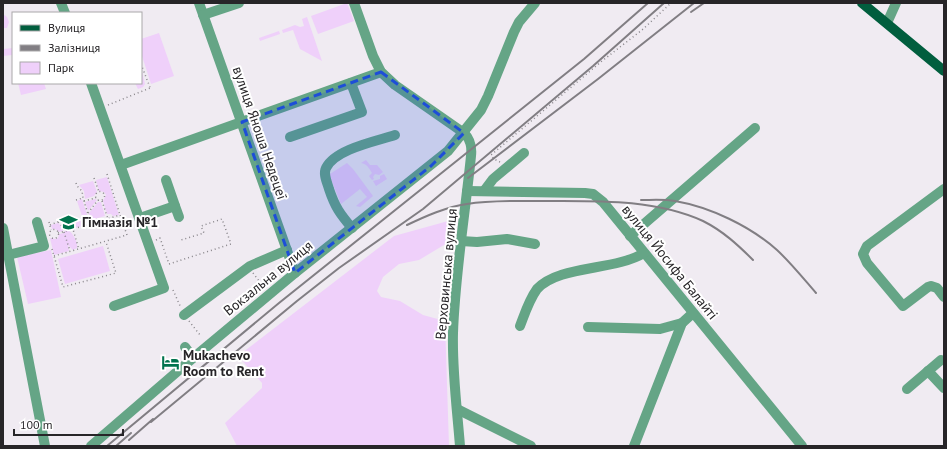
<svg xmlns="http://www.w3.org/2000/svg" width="947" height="449" font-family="'PT Sans',sans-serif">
<rect width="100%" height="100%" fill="#f0ebf2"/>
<g fill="#efd0fa">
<path d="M347,3L354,21L318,34L311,16Z"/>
<path d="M3,14L7,17L9,22L7,28H3Z"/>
<path d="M307,17L322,61L300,49L293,30L283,33L282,30L295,25L300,27L304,26L302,19Z"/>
<path d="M279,31L280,34L260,41L259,38Z"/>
<path d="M159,33L174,76L151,84L141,53V39Z"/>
<path d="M13,48V61L12,55L3,56V49Z"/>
<path d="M141,68L145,84L143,87L138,89L135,83H141Z"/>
<path d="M18,83H44L46,89L21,95Z"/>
<path d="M366,160L370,165H377L383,172L379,175L375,174L373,177L374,179L372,180L369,176L372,173C369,168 367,164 361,163Z"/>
<path d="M347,163L353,169L373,196L360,207L356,206L367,197L360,189L341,204L330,177V174Z"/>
<path d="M384,174L387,179L376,186L373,181L380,179V176Z"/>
<path d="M107,177L119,215L113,216L111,214H107L103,201L106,195L104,192L99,191L96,180Z"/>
<path d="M93,181L97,192L94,196L85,199L84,191L79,185Z"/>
<path d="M82,199L90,224L68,230C73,233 78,242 77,248L73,250L68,245L69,251L54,255L50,238L56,239L58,238L59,234L64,233L65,231L61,223L65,220L66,224L83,219L77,201Z"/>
<path d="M95,199L97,200L88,211L85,202Z"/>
<path d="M98,202H101L105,216L91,220L89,213Z"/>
<path d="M459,218L449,242L419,260L399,264L383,277L377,291L381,297L400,301L423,315L445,321L449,446H237L225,423L262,388V383L238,356L394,236Z"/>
<path d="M58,223L61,226L63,231L59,232L55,229H52L51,225Z"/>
<path d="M103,246L110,271L65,284L58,259Z"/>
<path d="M51,250L61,297L28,304L17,257Z"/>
</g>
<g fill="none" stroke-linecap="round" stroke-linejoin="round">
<g stroke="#89868b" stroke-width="1.5" stroke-dasharray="1 3" stroke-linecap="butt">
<path d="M141,64L151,90"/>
<path d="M108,105L150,88"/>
<path d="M500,162L494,159L491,155L602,61L642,30L671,3"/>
<path d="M107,174L120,215"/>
<path d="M94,178L99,192"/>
<path d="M76,183L77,186L82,191L83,198L91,224"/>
<circle cx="100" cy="196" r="4.5"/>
<path d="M76,200L83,198"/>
<path d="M84,201L96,198"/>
<path d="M102,201L108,219"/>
<path d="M88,213L98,200"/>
<path d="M49,222L51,230"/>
<path d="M58,222L62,226L70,251"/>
<path d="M50,225L62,220"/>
<circle cx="54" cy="234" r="4.5"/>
<path d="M58,233L73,229"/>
<path d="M156,240L160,238L169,264L231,244L222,219L201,226L204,233L181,240"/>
<path d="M52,249L63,287L116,273L106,242"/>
<path d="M54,256L127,235L120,215L73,229L79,250"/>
<path d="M253,273L263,286"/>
<path d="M173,290L181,308"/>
<path d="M189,321L200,335"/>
</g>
<g stroke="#65a586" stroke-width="10">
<path d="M61,3L65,13"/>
<path d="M199,3L295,273"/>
<path d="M354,3L373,56L381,72L395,85L464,133C471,140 472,147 471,156C465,215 455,274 453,333C452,371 457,408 460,446"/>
<path d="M203,15L239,3"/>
<path d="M887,23L896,3"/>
<path d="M91,83L164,288L114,306"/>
<path d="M290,137L362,112L351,83"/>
<path d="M121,165L381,72"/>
<path d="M944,189L867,246L863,254L867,263L903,306L928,287L931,286L937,288L944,297"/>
<path d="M467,191L585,193L593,194L603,202L802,446"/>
<path d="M484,191L493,179L524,153"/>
<path d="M175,206L179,217"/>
<path d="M140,218L175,206L166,180"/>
<path d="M3,228L45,446"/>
<path d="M352,228C340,214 335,207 329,189C327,182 323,174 326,168C335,149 377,141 395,135"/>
<path d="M630,236L755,128"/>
<path d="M461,241L477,242L507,239L535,244"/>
<path d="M8,255L44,246L37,222"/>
<path d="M184,315L250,266L287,250"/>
<path d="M520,326C525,313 529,300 537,289C559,265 614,271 644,253"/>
<path d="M588,327L660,329L682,323"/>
<path d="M185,347L193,358"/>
<path d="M928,371L944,388"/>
<path d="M907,389L941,360"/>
<path d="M457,409L531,446"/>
<path d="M91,446L193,358L295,273L448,151L481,110L488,96L514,32L519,22L535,3"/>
<path d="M634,446L682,323L693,313"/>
</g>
<path stroke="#015e3e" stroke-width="10" d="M862,3L944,71"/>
<g stroke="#817e83" stroke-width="2">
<path d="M691,12L704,3"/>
<path d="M468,178L598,79L694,3"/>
<path d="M641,200C652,200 664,199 675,201C710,207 750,226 777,250C791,263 803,278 816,293"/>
<path d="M407,225C426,216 446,207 467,204C492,200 520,201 545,201C598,201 654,199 703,221C723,231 738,245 753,260"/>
<path d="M151,422L297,301L339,268L423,209L593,66L664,3"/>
<path d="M129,440L153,419"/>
<path d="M107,446L279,303L584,59L648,3"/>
<path d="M116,446L131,433"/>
</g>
</g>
<path fill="#1d4ed8" fill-opacity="0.2" stroke="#1d4ed8" stroke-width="3" stroke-dasharray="8 5" stroke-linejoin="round" d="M381,72L464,133L431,166L295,273L242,122Z"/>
<defs>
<symbol id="school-bare" viewBox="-9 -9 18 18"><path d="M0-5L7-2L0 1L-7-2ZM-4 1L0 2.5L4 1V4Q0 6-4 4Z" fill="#00734d" stroke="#fff" stroke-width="2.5" paint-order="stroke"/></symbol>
<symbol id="hotel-bare" viewBox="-9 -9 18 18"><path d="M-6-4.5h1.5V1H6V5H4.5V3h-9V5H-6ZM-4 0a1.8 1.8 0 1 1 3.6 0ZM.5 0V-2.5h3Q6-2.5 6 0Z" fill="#00734d" stroke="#fff" stroke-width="2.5" paint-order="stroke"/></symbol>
</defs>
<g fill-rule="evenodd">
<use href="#school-bare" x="56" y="210" width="25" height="25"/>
<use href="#hotel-bare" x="158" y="350" width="25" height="25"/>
</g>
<g text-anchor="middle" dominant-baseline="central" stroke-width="4" stroke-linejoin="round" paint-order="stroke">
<g font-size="14" fill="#272528" stroke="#fff">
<text transform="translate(260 133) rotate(71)">вулиця Яноша Недецеї</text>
<text transform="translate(670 262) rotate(51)">вулиця Йосифа Балайті</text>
<text transform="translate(446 274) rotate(-85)">Верховинська вулиця</text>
<text transform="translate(268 278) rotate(-39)">Вокзальна вулиця</text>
</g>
<g font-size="14" font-weight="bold" fill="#272528" stroke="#fff" text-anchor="start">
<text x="82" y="222">Гімназія №1</text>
<text x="183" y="355">Mukachevo<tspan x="183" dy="16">Room to Rent</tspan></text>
</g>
</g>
<rect width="947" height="449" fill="none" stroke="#272528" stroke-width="8"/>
<rect x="12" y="12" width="130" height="72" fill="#ffffff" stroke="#a9a8a9"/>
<rect x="20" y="25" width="20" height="6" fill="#015e3e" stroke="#a9a8a9"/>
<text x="48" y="32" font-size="12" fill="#272528">Вулиця</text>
<rect x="20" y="45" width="20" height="6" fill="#817e83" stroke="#a9a8a9"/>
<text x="48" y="52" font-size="12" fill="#272528">Залізниця</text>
<rect x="20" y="62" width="20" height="12" fill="#efd0fa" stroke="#a9a8a9"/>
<text x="48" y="72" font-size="12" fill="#272528">Парк</text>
<path d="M14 429v6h109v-6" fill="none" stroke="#272528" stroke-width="2"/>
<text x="20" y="429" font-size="12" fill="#272528" stroke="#ffffff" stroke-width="3" paint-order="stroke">100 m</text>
</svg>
